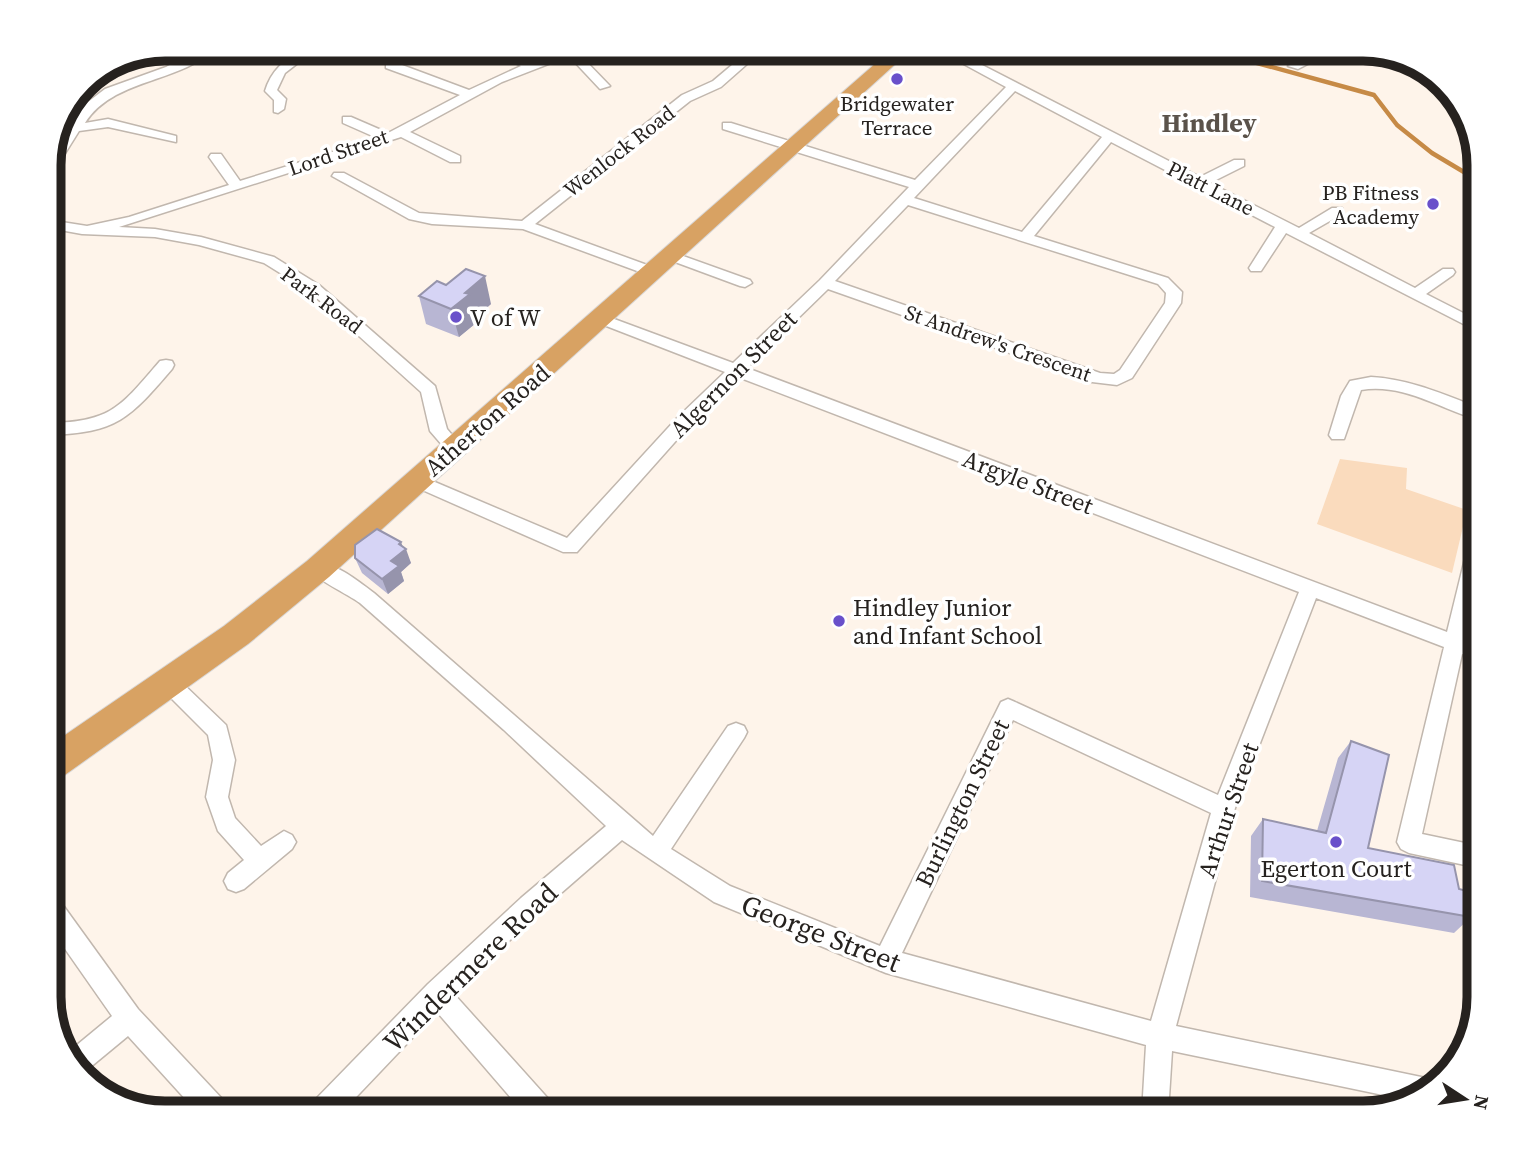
<svg xmlns="http://www.w3.org/2000/svg" width="1528" height="1162" font-family="'Source Serif 4',serif">
<rect width="100%" height="100%" fill="#fef4ea"/>
<path fill="#fadbbd" d="M1340,459L1407,468L1406,489L1467,510L1452,573L1317,524Z"/>
<g fill="none" stroke-linecap="round" stroke-linejoin="round">
<path stroke="#c68a46" stroke-width="4.5" d="M1206,49L1374,95L1397,125L1432,153L1479,181"/>
<defs>
<g id="minor">
<path d="M200,49H215C177,84 114,78 85,123L108,119L176,136V142L108,127L79,131L54,171L49,172V157L84,105L105,89L166,67Z"/>
<path d="M302,49H316L285,73L277,90L286,99L284,109L278,113L274,112V100L265,91C271,71 284,60 302,49Z"/>
<path d="M460,49L509,52L532,62L566,49H584L578,53L610,86L600,89L569,56L502,82L410,132L460,156V162H450L401,137L119,227L155,229L201,237L274,257L319,285L435,386L447,429L464,449L461,453H449L430,431L421,392L309,291L264,263L199,245L155,237L82,234L49,228V220L87,226L129,217L229,185L209,157L211,154H221L240,181L377,138L343,123V117H351L388,133L460,95L386,68V62H394L469,90L521,66L506,58L466,52Z"/>
<path d="M751,49H764L721,87L690,101L535,224L658,269L660,272L658,275H648L523,229L432,224L409,219L332,176L334,173H344L419,213L522,221L682,95L713,81Z"/>
<path d="M936,49H951L1200,177L1234,160H1244V166L1210,183L1299,228L1332,208H1342V214L1309,233L1415,288L1443,269H1453L1455,272L1453,275L1426,294L1479,321V332L1286,233L1261,271H1251L1249,268L1275,227L1111,142L1034,236L1168,278L1182,292L1181,303L1132,378L1117,385L1092,382L828,289L747,368L1447,632L1470,538L1472,533L1479,531V580L1466,639L1479,644V660L1462,654L1422,834L1479,846V868L1409,853L1401,849L1397,842L1444,647L1316,598L1235,808L1176,1026L1426,1078L1436,1083L1412,1101L1172,1051L1168,1113H1142L1146,1045L886,973L714,902L622,840L537,914L454,994L552,1103L555,1113H524L437,1012L341,1113H309L312,1103L428,984L521,898L606,826L504,730L360,603C349,595 314,578 308,569L311,564C331,558 359,582 374,593L653,836L728,726L736,723L744,726L747,732L744,738L671,849L730,886L880,946L1001,702L1008,699L1015,702L1218,795L1299,592L738,377L690,425L577,552H563L411,485L408,481L411,477H423L567,538L678,417L725,372L596,322L593,319L596,316H606L733,363L820,280L909,187L723,129V123H731L915,180L1006,87ZM1015,91L1102,137L1022,232L914,198ZM908,205L1158,284L1166,293L1165,303L1120,370L1114,374L1100,373L835,281ZM1013,720L1211,813L1151,1021L902,953Z"/>
<path d="M1322,49H1337L1298,69L1288,66Z"/>
<path d="M672,252L750,280L752,283L745,287L740,286L667,259L665,256Z"/>
<path d="M166,360L172,361L174,365L172,369C130,418 117,433 49,435V423C112,422 121,406 160,361Z"/>
<path d="M1371,377C1409,379 1443,394 1479,408V420C1440,409 1404,383 1361,390L1344,439H1332L1329,435L1341,396L1350,381Z"/>
<path d="M170,675L177,678L226,725L235,760L228,797L235,818L261,846L284,831L292,835L296,842L292,849L244,889L236,892L228,889L224,881L228,873L244,860L218,831L206,797L213,760L208,735L163,690L160,684L163,678Z"/>
<path d="M49,894L57,897L138,1009L226,1103L229,1113H198L128,1036L82,1074L66,1054L112,1016L49,926Z"/>
</g>
<path id="trunk" d="M892,49H912L329,577L248,644L62,777L49,782V746L224,626L307,561Z"/>
</defs>
<use href="#minor" stroke="#c1b7ae" stroke-width="3"/>
<use href="#trunk" stroke="#d8d7d7" stroke-width="2"/>
<use href="#minor" fill="#fff" fill-rule="evenodd"/>
<use href="#trunk" fill="#d8a263" fill-rule="evenodd"/>
</g>
<g fill="#b8b6d3">
<path d="M419,296L491,304L475,318L476,323L459,337L426,324Z"/>
<path d="M402,546L411,563L401,572L404,581L388,594L362,573L355,558Z"/>
<path d="M1351,741L1368,848L1459,889L1471,917L1454,933L1250,897L1251,836L1263,819L1317,831L1338,758Z"/>
</g>
<g fill="#9694ac">
<path d="M485,276L491,304L475,318L476,323L459,337L451,309L465,293Z"/>
<path d="M401,542L404,550L406,549L411,563L401,572L404,581L388,594L382,579L399,544Z"/>
</g>
<g fill="#d6d4f5" stroke="#9694ac" stroke-width="2">
<path d="M466,269L485,276L465,293L470,294L451,309L419,296L437,281L446,285Z"/>
<path d="M377,529L401,542L399,544L406,549L391,561L399,566L382,579L355,558V545Z"/>
<path d="M1351,741L1389,755L1368,848L1454,865L1459,889L1467,891L1471,917L1262,881L1263,819L1326,833Z"/>
</g>
<g fill="#6950ca" stroke="#fff" stroke-width="2.5">
<circle cx="897" cy="79" r="7"/>
<circle cx="1433" cy="204" r="7"/>
<circle cx="456" cy="317" r="7"/>
<circle cx="839" cy="621" r="7"/>
<circle cx="1336" cy="842" r="7"/>
</g>
<g text-anchor="middle" dominant-baseline="central" stroke-width="7" stroke-linejoin="round" paint-order="stroke">
<g font-size="21" fill="#26221f" stroke="#fff">
<text x="897" y="103">Bridgewater<tspan x="897" dy="24">Terrace</tspan></text>
<text x="1419" y="192" text-anchor="end">PB Fitness<tspan x="1419" dy="24">Academy</tspan></text>
</g>
<g font-size="21" fill="#26221f" stroke="#fff">
<text transform="translate(619 151) rotate(-38)">Wenlock Road</text>
<text transform="translate(338 152) rotate(-19)">Lord Street</text>
<text transform="translate(1211 188) rotate(27)">Platt Lane</text>
<text transform="translate(322 300) rotate(37)">Park Road</text>
<text transform="translate(998 343) rotate(19)">St Andrew's Crescent</text>
</g>
<g font-size="24" fill="#26221f" stroke="#fff" text-anchor="start">
<text x="470" y="317">V of W</text>
<text x="853" y="607">Hindley Junior<tspan x="853" dy="28">and Infant School</tspan></text>
<text x="1336" y="868" text-anchor="middle">Egerton Court</text>
</g>
<g font-size="24" fill="#26221f" stroke="#fff">
<text transform="translate(733 374) rotate(-45)">Algernon Street</text>
<text transform="translate(487 420) rotate(-41)">Atherton Road</text>
<text transform="translate(1028 482) rotate(21)">Argyle Street</text>
<text transform="translate(962 803) rotate(-64)">Burlington Street</text>
<text transform="translate(1228 810) rotate(-71)">Arthur Street</text>
</g>
<g font-size="26" font-weight="bold" fill="#5a524a" stroke="#fff">
<text x="1209" y="123">Hindley</text>
</g>
<g font-size="28" fill="#26221f" stroke="#fff">
<text transform="translate(821 933) rotate(21)">George Street</text>
<text transform="translate(470 967) rotate(-44)">Windermere Road</text>
</g>
</g>
<path d="M0 0H1528V1162H0ZM165 61H1363A104 104 0 0 1 1467 165V997A104 104 0 0 1 1363 1101H165A104 104 0 0 1 61 997V165A104 104 0 0 1 165 61Z" fill="#fff" fill-rule="evenodd"/>
<path fill="none" stroke="#26221f" stroke-width="9" d="M165 61H1363A104 104 0 0 1 1467 165V997A104 104 0 0 1 1363 1101H165A104 104 0 0 1 61 997V165A104 104 0 0 1 165 61Z"/>
<g transform="translate(1465 1099) rotate(102)" stroke="#ffffff" stroke-width="5" paint-order="stroke">
<path d="M0-5L12 26L0 18L-12 26Z" fill="#26221f"/>
<text y="-10" font-size="19" font-weight="bold" text-anchor="middle" fill="#26221f">N</text>
</g>
</svg>
